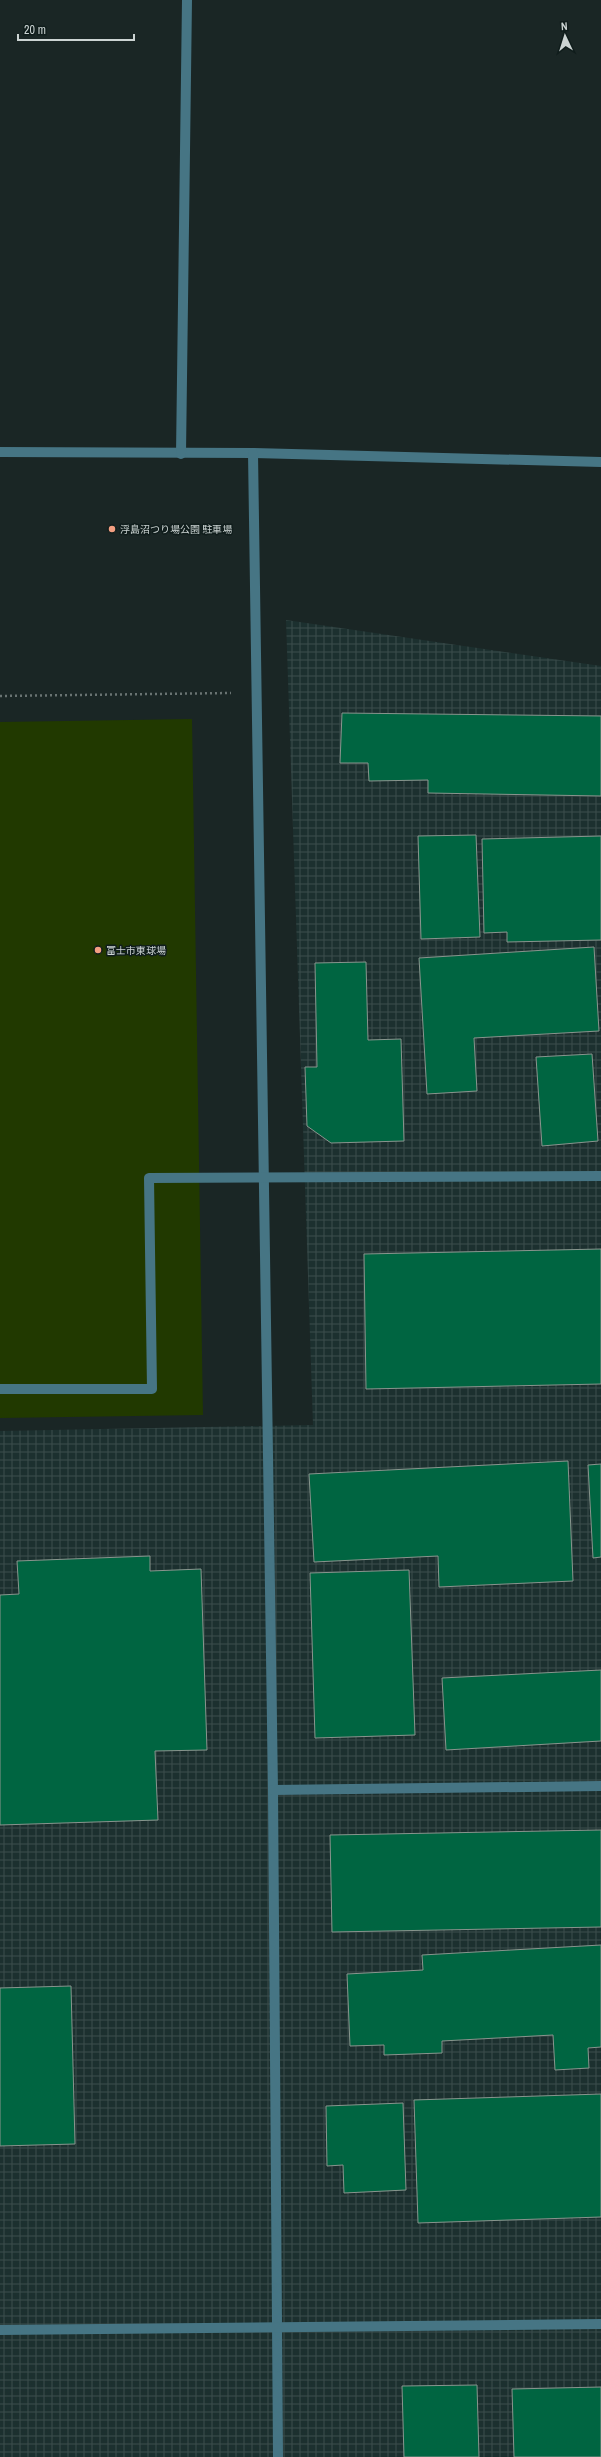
<svg xmlns="http://www.w3.org/2000/svg" width="601" height="2457" font-family="'Archivo Narrow','Noto Sans JP',sans-serif">
<defs>
<pattern id="industrial-grid" width="8" height="8" patternUnits="userSpaceOnUse"><rect width="8" height="8" fill="#1c302f"/><path d="M0 4h8M4 0v8" fill="none" stroke="#3c4d4c"/></pattern>
</defs>
<rect width="100%" height="100%" fill="#1a2625"/>
<path fill="url(#industrial-grid)" d="M286,620L601,666V2457H0V1431L313,1425Z"/>
<path fill="#213900" d="M192,719L203,1415L0,1418V722Z"/>
<g fill="#006541" stroke="#89958e">
<path d="M342,713L601,716V796L428,793V780L369,781L368,763H340Z"/>
<path d="M476,835L480,937L421,939L418,836Z"/>
<path d="M601,836V940L507,942V932L484,933L482,839Z"/>
<path d="M594,947L599,1031L474,1038L477,1091L427,1094L419,958Z"/>
<path d="M366,962L368,1040L401,1039L404,1141L331,1143L307,1126L305,1067H317L315,963Z"/>
<path d="M592,1054L598,1141L542,1146L536,1057Z"/>
<path d="M601,1249V1384L366,1389L364,1254Z"/>
<path d="M568,1461L573,1581L439,1587L438,1556L314,1562L309,1474Z"/>
<path d="M601,1464V1557L593,1558L588,1465Z"/>
<path d="M150,1556V1571L201,1569L207,1750L155,1751L158,1820L0,1825V1595L19,1594L17,1561Z"/>
<path d="M409,1570L415,1735L315,1738L310,1573Z"/>
<path d="M601,1670V1741L446,1750L442,1678Z"/>
<path d="M601,1830V1927L332,1932L330,1835Z"/>
<path d="M601,1945V2047L588,2048L589,2068L555,2070L553,2035L442,2041V2053L384,2055V2045L350,2046L347,1974L423,1970L422,1955Z"/>
<path d="M71,1986L75,2144L0,2146V1988Z"/>
<path d="M601,2094V2217L418,2223L414,2100Z"/>
<path d="M403,2103L406,2190L344,2193L343,2165L327,2166L326,2106Z"/>
<path d="M477,2385L479,2457H404L402,2386Z"/>
<path d="M601,2387V2457H514L512,2389Z"/>
</g>
<g fill="none" stroke-linecap="round" stroke-linejoin="round">
<path stroke="#697372" stroke-width="2.5" stroke-dasharray="2 3" stroke-linecap="butt" d="M0,696L231,693"/>
<g stroke="#467584" stroke-width="10">
<path d="M0,452L253,453L601,462"/>
<path d="M253,453L273,1790L278,2457"/>
<path d="M181,454L187,0"/>
<path d="M0,1389H152L149,1178L601,1176"/>
<path d="M273,1790L601,1786"/>
<path d="M0,2330L601,2324"/>
</g>
</g>
<g fill="#f39f82" stroke="#101d1c" stroke-width="1.5">
<circle cx="112" cy="529" r="4"/>
<circle cx="98" cy="950" r="4"/>
</g>
<g text-anchor="middle" dominant-baseline="central" stroke-width="3" stroke-linejoin="round" paint-order="stroke">
<g font-size="10" fill="#ccd4d3" stroke="#101d1c" text-anchor="start">
<text x="120" y="529">浮島沼つり場公園 駐車場</text>
<text x="106" y="950">富士市東球場</text>
</g>
</g>
<g transform="translate(565 36) rotate(356)" stroke="#101d1c" stroke-width="3" paint-order="stroke">
<path d="M0-3L7 15L0 10L-7 15Z" fill="#ccd4d3"/>
<text y="-6" font-size="11" font-weight="bold" text-anchor="middle" fill="#ccd4d3">N</text>
</g>
<path d="M18 34v6h116v-6" fill="none" stroke="#ccd4d3" stroke-width="2"/>
<text x="24" y="34" font-size="12" fill="#ccd4d3" stroke="#101d1c" stroke-width="3" paint-order="stroke">20 m</text>
</svg>
